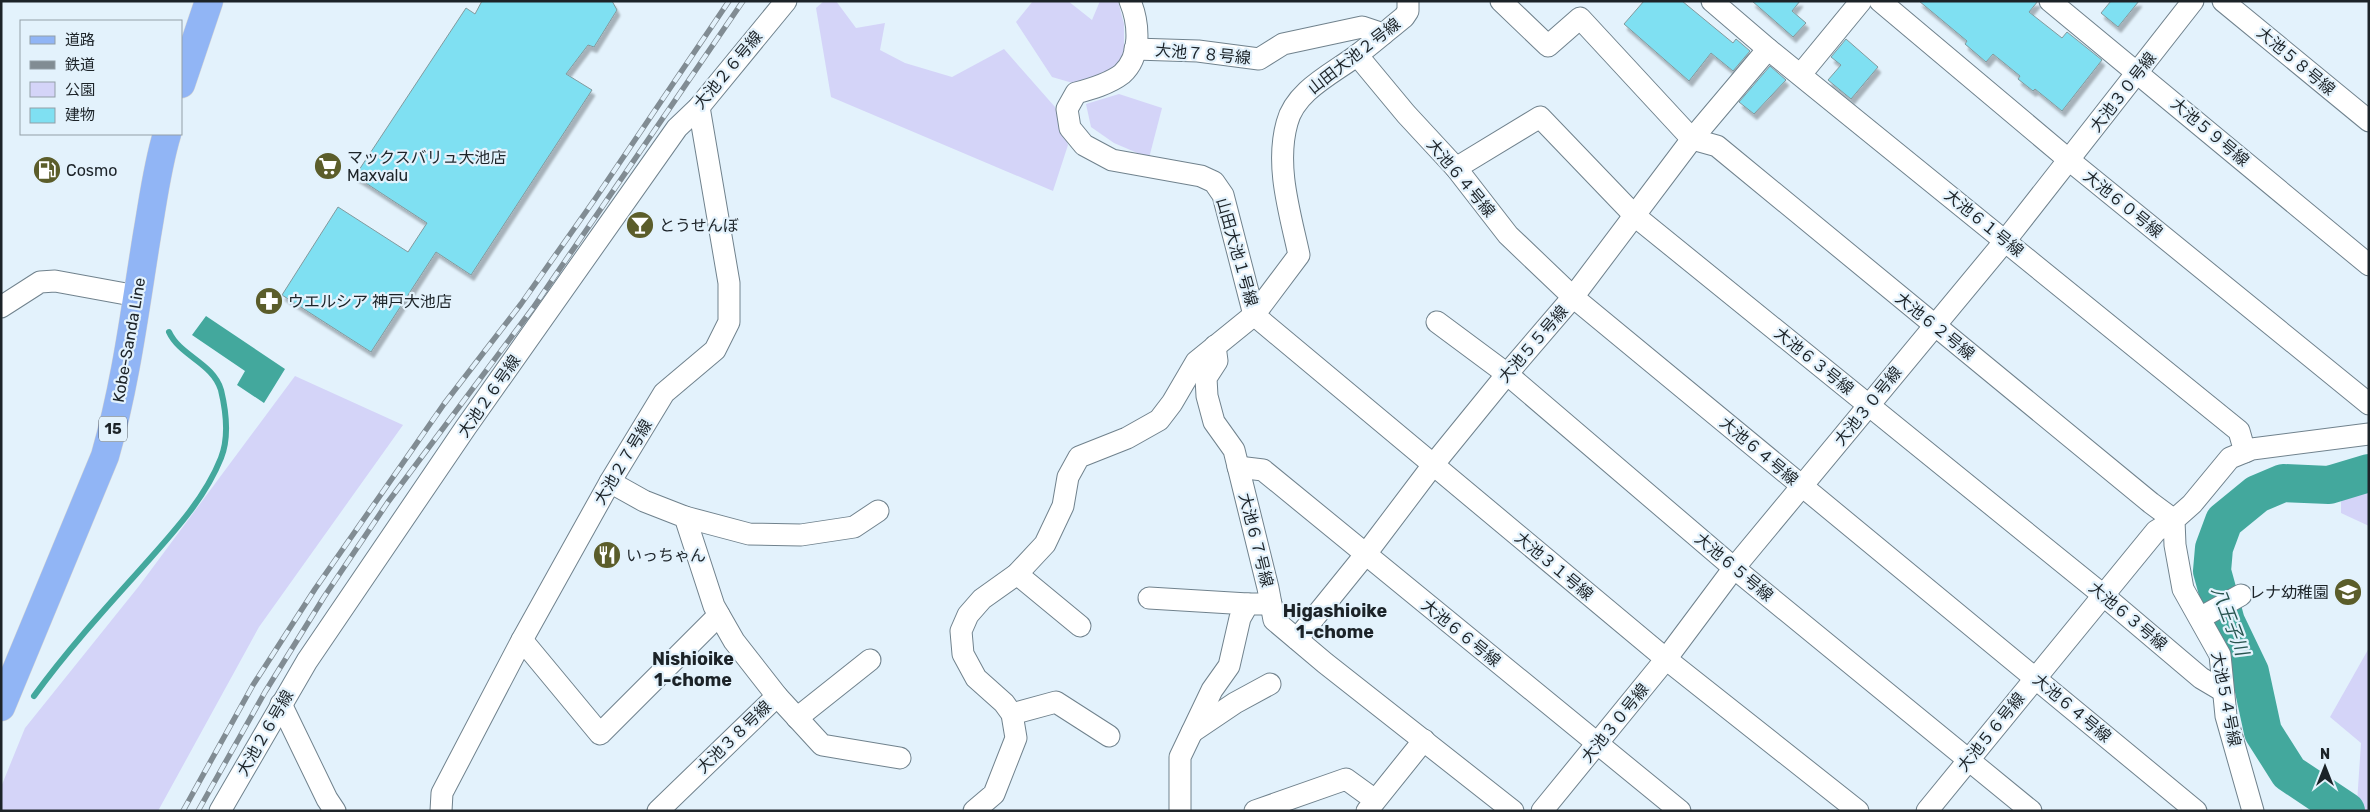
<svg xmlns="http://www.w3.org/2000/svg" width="2370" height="812" font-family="Rubik,'Noto Sans JP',sans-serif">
<defs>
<filter id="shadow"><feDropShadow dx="3" dy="5.5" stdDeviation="1" flood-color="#0004"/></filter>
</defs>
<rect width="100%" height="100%" fill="#e3f2fc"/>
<g fill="#d4d4f8">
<path d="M824,1H836L856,28L885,23L880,50L905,63L952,77L1004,49L1055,107L1068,145L1053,191L831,97L816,8Z"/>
<path d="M1033,1H1068L1092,20L1100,1H1118L1124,24V62L1083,86L1052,77L1016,22Z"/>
<path d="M1119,94L1162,108L1149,158L1114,143L1091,127L1086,104Z"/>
<path d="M295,376L403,425L259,627L158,811H1V787L25,728L139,586Z"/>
<path d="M2369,478V526L2341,513V487Z"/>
<path d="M2369,648V811H2366L2357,803L2361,743L2330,717Z"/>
</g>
<path fill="#43a89d" d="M206,316L285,369L264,403L237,385L245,371L192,335Z"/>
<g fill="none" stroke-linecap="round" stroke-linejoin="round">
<path stroke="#43a89d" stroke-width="6" d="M34,696C66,652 102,612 139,571C169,537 204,501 221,458C229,438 226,411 221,390C213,363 180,356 169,332"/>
<path stroke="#43a89d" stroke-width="38" d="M2346,811L2289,773L2263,732L2250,672L2226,622L2212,571L2214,548L2224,521L2257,494L2283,483L2329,485L2369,473"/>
</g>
<g fill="#7fe0f2" stroke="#82999d" filter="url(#shadow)">
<path d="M482,1H612L617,10L594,47L588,45L566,74L592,90L471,275L436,252L371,352L282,295L338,207L408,252L427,223L355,176L466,8L475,14Z"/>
<path d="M1644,1H1682L1733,43L1736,39L1750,51L1733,71L1711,53L1689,81L1624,24Z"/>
<path d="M1752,1H1800L1792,11L1806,23L1793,37Z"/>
<path d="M1919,1H2038L2029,12L2062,38L2067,32L2102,60L2062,111L2035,89L2033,91L2018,79L2020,76L1993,54L1986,62L1965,44L1967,41Z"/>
<path d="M2111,1H2139L2118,27L2101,13Z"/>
<path d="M1846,39L1878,67L1851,99L1828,80L1841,65L1831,57Z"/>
<path d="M1770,66L1786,80L1754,114L1739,102Z"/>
</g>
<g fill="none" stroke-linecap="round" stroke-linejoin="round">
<defs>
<g id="minor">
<path d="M1408,1V11L1404,17C1388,30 1373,43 1356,56C1332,74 1295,91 1287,123C1275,166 1290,213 1299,255L1254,315L1666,659L1858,811"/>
<path d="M1501,1L1548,46L1580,18L1692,139L1717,146L2151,503L2174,520L2156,531L1927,811"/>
<path d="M1712,1L1768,49L2239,431L2245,452"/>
<path d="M1880,1L2069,160L2369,404"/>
<path d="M2050,1L2369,265"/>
<path d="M2223,1L2369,121"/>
<path d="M1135,49L1198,51L1259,59L1283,44L1362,27L1383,34"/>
<path d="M1357,55L1406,114L1456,168L1508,235L1573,297L2196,811"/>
<path d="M1801,74L1861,1"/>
<path d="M1456,168L1540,117L1635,216L2103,595L2201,678L2223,691"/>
<path d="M1,307L40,282L55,281L137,296"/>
<path d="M1437,322L1507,374L1734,568L2031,811"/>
<path d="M1215,346L1217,361L1206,378L1207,396L1214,422L1234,450L1268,588L1274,620L1325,663L1513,811"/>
<path d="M1238,467L1263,470L1680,811"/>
<path d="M610,482L644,501L685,517L714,606L734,641L777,696L658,811"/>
<path d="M685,517L749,534L801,535L854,527L878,511"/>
<path d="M1017,574L1080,626"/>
<path d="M1149,598L1248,604"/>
<path d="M2200,618L2241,595"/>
<path d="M1297,639L1365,555L1433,465L1507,374L1573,297L1692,139L1768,49"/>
<path d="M522,640L600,734L719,615"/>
<path d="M777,696L822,745L900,758"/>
<path d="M281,704L327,799L335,811"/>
<path d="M1012,714L1056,702L1109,736"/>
<path d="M797,718L870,660"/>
<path d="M1192,732L1235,703L1270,684"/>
<path d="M220,811L307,661L466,427L677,128L699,107L786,1"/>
<path d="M441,811L442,793L522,640L610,482L664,393L715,350L729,322V283L699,107"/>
<path d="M974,811L994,794L1016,738L1012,714L1004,703L976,678L963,654L961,631L968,615L982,599L1017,574L1045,544L1063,506L1068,477L1079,457L1127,438L1159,420L1172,403L1196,362L1254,315L1223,195L1214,182L1201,176L1112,160L1084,145L1070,128L1067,109L1076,93C1091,89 1109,84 1122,74C1142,56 1139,23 1130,1"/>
<path d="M1180,811V757L1212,690L1229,666L1240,618L1248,604H1271"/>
<path d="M1255,811L1346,779L1375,800"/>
<path d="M1367,811L1424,740"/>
<path d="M1542,811L1666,659L1734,568L2005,241L2193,1"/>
<path d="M2253,811L2226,716L2220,655L2183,589L2175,545L2174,520L2192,504L2230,458L2252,449L2369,434"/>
</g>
<g id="major">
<path d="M181,84L209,1"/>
<path d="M1,707L105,456C126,383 135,309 147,235C153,201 157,167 167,134"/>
</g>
</defs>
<use href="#minor" stroke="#70828d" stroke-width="23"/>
<use href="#major" stroke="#d2d3d4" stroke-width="29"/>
<use href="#minor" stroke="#fff" stroke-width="21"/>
<use href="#major" stroke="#91b5f5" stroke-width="28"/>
<defs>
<g id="rail">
<path d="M183,811L253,685L315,589L444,404L521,304L595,199L729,1"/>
<path d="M198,811L265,692L324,597L388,502L533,308L743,1"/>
</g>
</defs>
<use href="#rail" stroke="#818c93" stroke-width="5.5"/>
<use href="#rail" stroke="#e3f2fc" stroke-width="4" stroke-dasharray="11" stroke-linecap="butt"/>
</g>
<defs>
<symbol id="supermarket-disc" viewBox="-11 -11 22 22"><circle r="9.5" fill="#5b5d2a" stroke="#e3f2fc"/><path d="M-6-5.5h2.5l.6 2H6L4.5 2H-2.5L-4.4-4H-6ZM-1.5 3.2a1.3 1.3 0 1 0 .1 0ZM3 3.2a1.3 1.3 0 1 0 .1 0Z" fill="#fff"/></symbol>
<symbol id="fuel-disc" viewBox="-11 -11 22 22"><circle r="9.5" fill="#5b5d2a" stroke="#e3f2fc"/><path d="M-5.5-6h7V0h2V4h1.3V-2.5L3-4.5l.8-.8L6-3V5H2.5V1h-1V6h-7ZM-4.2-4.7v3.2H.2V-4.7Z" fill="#fff"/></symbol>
<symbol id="bar-disc" viewBox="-11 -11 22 22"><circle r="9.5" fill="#5b5d2a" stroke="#e3f2fc"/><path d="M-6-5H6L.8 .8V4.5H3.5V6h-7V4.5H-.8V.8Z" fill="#fff"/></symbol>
<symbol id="pharmacy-disc" viewBox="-11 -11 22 22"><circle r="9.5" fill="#5b5d2a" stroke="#e3f2fc"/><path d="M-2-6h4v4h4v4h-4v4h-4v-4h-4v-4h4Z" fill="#fff"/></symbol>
<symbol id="restaurant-disc" viewBox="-11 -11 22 22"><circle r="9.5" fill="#5b5d2a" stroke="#e3f2fc"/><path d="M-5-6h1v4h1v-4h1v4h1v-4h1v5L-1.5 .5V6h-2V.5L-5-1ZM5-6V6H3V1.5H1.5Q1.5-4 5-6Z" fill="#fff"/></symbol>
<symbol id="school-disc" viewBox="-11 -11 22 22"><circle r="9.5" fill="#5b5d2a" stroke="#e3f2fc"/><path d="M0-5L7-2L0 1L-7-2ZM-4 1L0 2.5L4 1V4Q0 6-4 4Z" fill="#fff"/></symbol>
</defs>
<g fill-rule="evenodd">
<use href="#supermarket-disc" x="312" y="150" width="32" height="32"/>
<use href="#fuel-disc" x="31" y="154" width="32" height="32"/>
<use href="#bar-disc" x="624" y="209" width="32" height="32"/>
<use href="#pharmacy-disc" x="253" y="285" width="32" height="32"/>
<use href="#restaurant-disc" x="591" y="539" width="32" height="32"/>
<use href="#school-disc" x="2332" y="576" width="32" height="32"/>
</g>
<g text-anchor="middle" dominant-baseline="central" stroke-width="4.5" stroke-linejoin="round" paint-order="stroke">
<rect fill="#e3f2fc" stroke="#586168" stroke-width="1" x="99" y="416.5" width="28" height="25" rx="4"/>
<g font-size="15" font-weight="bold" fill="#1c2328">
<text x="113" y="429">15</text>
</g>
<g font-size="16" fill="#1c2328" stroke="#e3f2fc">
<text transform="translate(1203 54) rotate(5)">大池７８号線</text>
<text transform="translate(1354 56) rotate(-38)">山田大池２号線</text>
<text transform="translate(2296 61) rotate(40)">大池５８号線</text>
<text transform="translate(728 70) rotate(-50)">大池２６号線</text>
<text transform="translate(2123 92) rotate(-52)">大池３０号線</text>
<text transform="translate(2210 132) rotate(40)">大池５９号線</text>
<text transform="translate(1461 178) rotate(50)">大池６４号線</text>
<text transform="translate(2123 204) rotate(39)">大池６０号線</text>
<text transform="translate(1984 223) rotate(39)">大池６１号線</text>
<text transform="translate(1237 252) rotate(74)">山田大池１号線</text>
<text transform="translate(1935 326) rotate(39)">大池６２号線</text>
<text transform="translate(129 340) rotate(-80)">Kobe-Sanda Line</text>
<text transform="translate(1533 344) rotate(-49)">大池５５号線</text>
<text transform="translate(1814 361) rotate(39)">大池６３号線</text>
<text transform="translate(489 396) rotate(-55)">大池２６号線</text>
<text transform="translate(1868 406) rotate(-51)">大池３０号線</text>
<text transform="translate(1759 451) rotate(40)">大池６４号線</text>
<text transform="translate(623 462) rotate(-59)">大池２７号線</text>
<text transform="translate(1256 540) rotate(76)">大池６７号線</text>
<text transform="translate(1554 566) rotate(40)">大池３１号線</text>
<text transform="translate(1734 567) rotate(40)">大池６５号線</text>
<text transform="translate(2128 616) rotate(40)">大池６３号線</text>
<text transform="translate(1461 633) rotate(39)">大池６６号線</text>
<text transform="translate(2226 699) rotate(79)">大池５４号線</text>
<text transform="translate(2072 708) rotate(40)">大池６４号線</text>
<text transform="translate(1615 723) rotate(-51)">大池３０号線</text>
<text transform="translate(1991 732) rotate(-51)">大池５６号線</text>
<text transform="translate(265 733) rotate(-60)">大池２６号線</text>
<text transform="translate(734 737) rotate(-44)">大池３８号線</text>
</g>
<g font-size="16" fill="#1c2328" stroke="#e3f2fc" text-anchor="start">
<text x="347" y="157">マックスバリュ大池店<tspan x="347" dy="18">Maxvalu</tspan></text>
<text x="66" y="170">Cosmo</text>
<text x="659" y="225">とうせんぼ</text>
<text x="288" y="301">ウエルシア 神戸大池店</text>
<text x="626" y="555">いっちゃん</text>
<text x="2329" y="592" text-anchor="end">レナ幼稚園</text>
</g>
<g font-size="18" font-weight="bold" fill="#1c2328" stroke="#e3f2fc">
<text x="1335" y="611">Higashioike<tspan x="1335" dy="21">1-chome</tspan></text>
<text x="693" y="659">Nishioike<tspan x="693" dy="21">1-chome</tspan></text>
</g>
<g font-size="18" font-style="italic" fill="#28544f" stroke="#e3f2fc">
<text transform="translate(2230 621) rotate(69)">八王子川</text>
</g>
</g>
<rect width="2370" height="812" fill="none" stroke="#1c2328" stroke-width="5"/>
<rect x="20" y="20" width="162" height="115" fill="#e3f2fc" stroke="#939fa7"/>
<rect x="30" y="36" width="25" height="8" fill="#91b5f5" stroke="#939fa7"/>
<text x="65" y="45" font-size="15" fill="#1c2328">道路</text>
<rect x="30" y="61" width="25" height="8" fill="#818c93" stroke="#939fa7"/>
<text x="65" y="70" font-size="15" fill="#1c2328">鉄道</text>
<rect x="30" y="82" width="25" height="15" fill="#d4d4f8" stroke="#939fa7"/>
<text x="65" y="95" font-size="15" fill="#1c2328">公園</text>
<rect x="30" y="108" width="25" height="15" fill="#7fe0f2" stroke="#939fa7"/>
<text x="65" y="120" font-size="15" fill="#1c2328">建物</text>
<g transform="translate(2325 767)" stroke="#e3f2fc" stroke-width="4" paint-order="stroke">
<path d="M0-4L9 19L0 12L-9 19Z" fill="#1c2328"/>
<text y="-8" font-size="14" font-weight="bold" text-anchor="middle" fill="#1c2328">N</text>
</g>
</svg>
